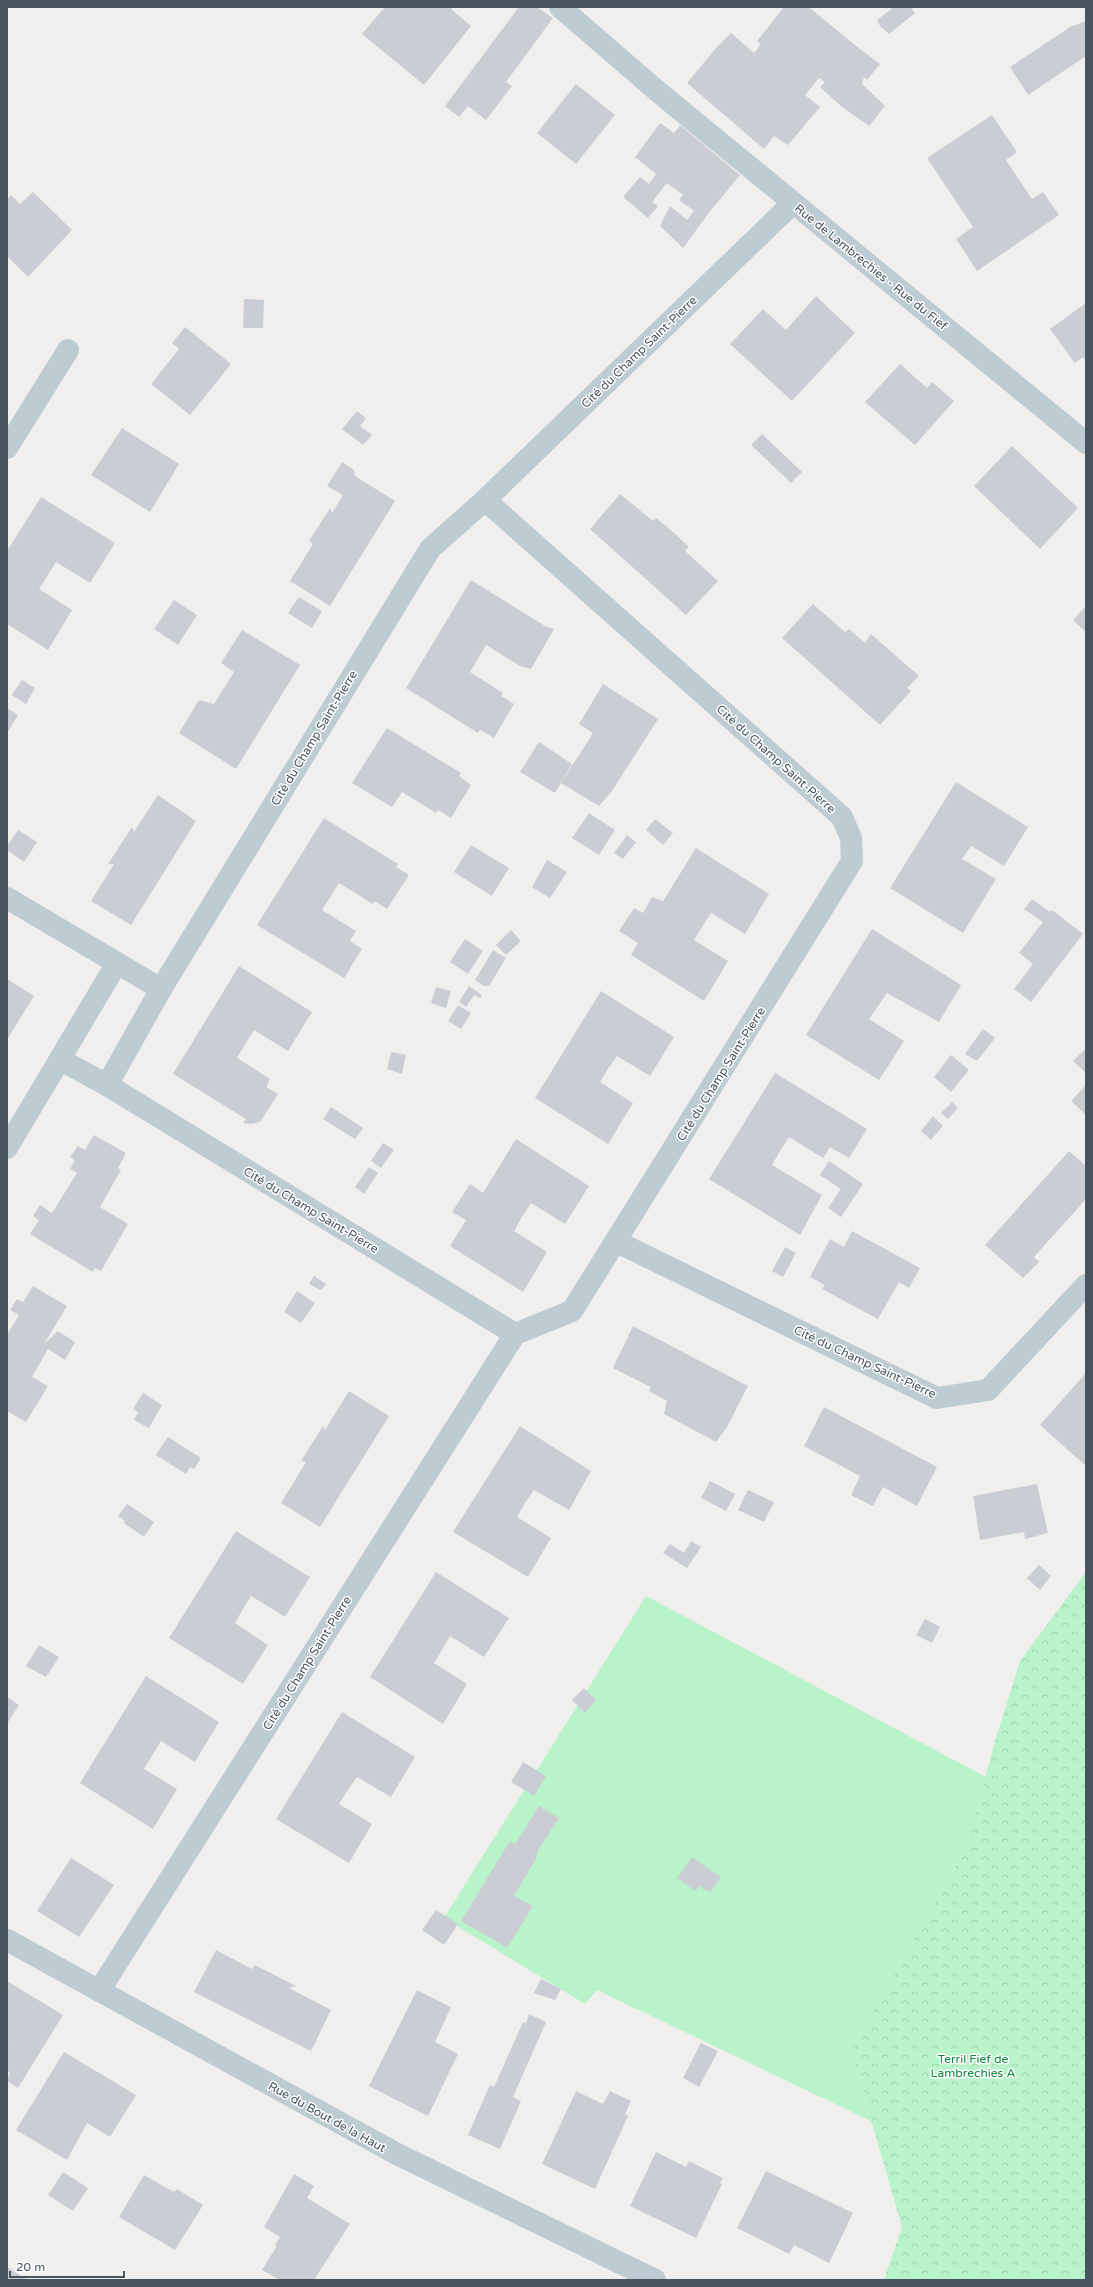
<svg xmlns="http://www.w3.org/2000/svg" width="1093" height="2287" font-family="'Varela Round',sans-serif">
<defs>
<pattern id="forest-crowns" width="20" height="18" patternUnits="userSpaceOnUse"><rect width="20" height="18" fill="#b8f3c9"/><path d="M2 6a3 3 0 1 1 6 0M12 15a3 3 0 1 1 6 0" fill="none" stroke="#a0d2af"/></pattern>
</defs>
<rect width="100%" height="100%" fill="#f1eeee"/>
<path fill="#b8f3c9" d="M646,1596L986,1777L967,1845L851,2051L871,2121L597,1990L585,2004L444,1918Z"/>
<path fill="url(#forest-crowns)" d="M1086,1572V2280H884L902,2227L851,2051L967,1845L996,1738L1020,1661Z"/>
<g fill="#caced4">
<path d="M385,7H453L451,9L471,26L424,85L362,34Z"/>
<path d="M519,7H537L553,18L506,82L512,86L486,120L468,106L459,117L445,106Z"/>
<path d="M784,7H811L810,8L856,46L880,64L867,80L864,77L862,84L885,106L869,126L842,107L820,87L825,82L819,78L805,95L820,107L788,145L774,136L764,149L687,83L716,48L731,33L754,53L761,44L757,41Z"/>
<path d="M894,7H910L915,13L889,34L880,26L877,20Z"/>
<path d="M1086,21V56L1028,95L1010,67L1070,27Z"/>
<path d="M576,84L615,115L576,164L537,133Z"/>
<path d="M992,115L1017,152L1006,160L1032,199L1043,192L1059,215L977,271L956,239L973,227L927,158Z"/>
<path d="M660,123L674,133L680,125L740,175L708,214L683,248L660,226L670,206L687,220L694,211L679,200L683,195L667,183L652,202L658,206L648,218L623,197L640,177L649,184L656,174L635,157Z"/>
<path d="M33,192L72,230L28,277L7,256V200L11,195L20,204Z"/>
<path d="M816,296L855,333L792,401L730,344L763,309L786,330Z"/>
<path d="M244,299L264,300L263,328H243Z"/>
<path d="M1086,303V362L1083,357L1075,363L1050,329Z"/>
<path d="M185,327L231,364L190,415L151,384L179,349L172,343Z"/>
<path d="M900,364L927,388L932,382L954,401L915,445L865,402Z"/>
<path d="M357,411L366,418L360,426L372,435L363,445L342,429Z"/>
<path d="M122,428L179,464L150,512L91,475Z"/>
<path d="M762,434L802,472L791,483L751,445Z"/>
<path d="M1012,446L1078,508L1040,549L974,486Z"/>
<path d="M342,462L354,470L355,476L395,501L330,606L290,581L313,544L309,541L330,508L332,513L343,495L327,486Z"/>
<path d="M620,494L653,521L656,518L673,532L689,547L685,551L718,581L686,615L590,529Z"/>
<path d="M41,497L115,543L90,583L56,562L39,589L72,610L48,650L7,624V551Z"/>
<path d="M471,580L545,626L554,629L531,669L520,666L486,645L470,672L503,693L501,696L514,704L494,738L480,730L478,733L406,688Z"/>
<path d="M299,597L322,611L312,628L288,613Z"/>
<path d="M174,600L197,615L178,645L154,629Z"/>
<path d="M813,604L845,632L849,629L865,643L871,634L919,676L907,688L911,691L880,725L782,638Z"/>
<path d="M1086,606V632L1073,620Z"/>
<path d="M242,630L300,665L236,769L179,733L199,700L214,704L234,672L221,663Z"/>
<path d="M22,680L35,688L26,704L12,695Z"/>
<path d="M603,684L658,719L612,791L599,806L561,783L593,733L579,724Z"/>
<path d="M7,708L18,715L7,733Z"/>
<path d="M387,728L461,773L459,776L471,785L451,818L438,810L436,813L402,792L392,807L352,783Z"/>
<path d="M539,742L572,764L555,793L520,772Z"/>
<path d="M956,782L1028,827L1004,866L971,846L962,859L996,879L963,933L890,888Z"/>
<path d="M158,795L196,821L131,925L91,901L114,864H108L132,827L134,832Z"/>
<path d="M589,813L615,830L599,855L572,838Z"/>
<path d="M324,818L398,864L396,867L409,875L387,909L375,901L373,904L339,883L322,910L356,931L350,941L362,949L344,978L257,925Z"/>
<path d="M655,819L673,833L663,845L646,830Z"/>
<path d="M18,830L37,842L24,862L7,850V846Z"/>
<path d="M627,835L636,842L623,859L614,853Z"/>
<path d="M471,845L509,868L492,896L454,872Z"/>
<path d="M696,848L769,894L745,934L711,913L694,940L728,961L704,1001L631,955L638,943L619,931L634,908L643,913L652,897L663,901Z"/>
<path d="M547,860L567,872L550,898L532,887Z"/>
<path d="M1032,899L1050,912L1052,910L1083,934L1031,1002L1014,989L1033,964L1019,953L1043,922L1024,909Z"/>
<path d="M872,929L961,985L939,1022L887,993L869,1019L904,1041L879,1080L806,1035Z"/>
<path d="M511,930L521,941L506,955L496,945Z"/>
<path d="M465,939L483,951L468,974L450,962Z"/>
<path d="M493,950L506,958L489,986H484L475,980Z"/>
<path d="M239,966L312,1012L288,1051L254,1030L237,1058L270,1079L266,1087L278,1094L260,1122L251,1124L243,1123L246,1119L173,1074Z"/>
<path d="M7,979L34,996L8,1038L7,1037Z"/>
<path d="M469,986L482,995L480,998L474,995L466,1007L459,1002Z"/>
<path d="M436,987L451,991L446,1008L431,1003Z"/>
<path d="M601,991L674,1037L650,1076L617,1056L608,1069L600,1082L633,1103L608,1144L535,1098Z"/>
<path d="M458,1005L471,1013L461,1029L448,1021Z"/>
<path d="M983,1029L995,1038L977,1061L965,1054Z"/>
<path d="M1086,1048V1073L1073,1061Z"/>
<path d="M391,1052L406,1055L402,1074L387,1069Z"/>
<path d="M951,1055L969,1070L951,1092L934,1077Z"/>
<path d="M775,1073L867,1129L849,1158L830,1147L823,1158L789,1137L780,1151L772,1165L822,1195L800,1235L709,1179Z"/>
<path d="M1086,1085V1115L1071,1101Z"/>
<path d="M952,1102L958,1108L948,1119L941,1113Z"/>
<path d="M331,1107L363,1128L355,1139L323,1119Z"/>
<path d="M933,1116L943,1126L931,1140L921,1131Z"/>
<path d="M94,1135L126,1153L118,1168L121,1170L100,1207L128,1224L101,1271L95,1268L93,1272L30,1234L39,1220L33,1216L40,1205L52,1213L77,1173L70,1169L75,1160L70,1157L78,1146L85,1150Z"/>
<path d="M516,1139L589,1186L565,1224L531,1203L522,1217L514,1231L547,1252L523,1292L450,1246L466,1220L452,1212L470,1184L483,1193Z"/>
<path d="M383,1143L394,1150L381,1168L371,1161Z"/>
<path d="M1069,1151L1086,1166V1199L1034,1257L1039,1262L1023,1278L985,1245Z"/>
<path d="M829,1161L863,1184L841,1217L828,1208L841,1189L820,1175Z"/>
<path d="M369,1167L378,1173L364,1194L355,1187Z"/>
<path d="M852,1231L920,1268L909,1288L899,1282L878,1319L822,1289L825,1285L810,1277L830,1239L844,1247Z"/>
<path d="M785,1247L796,1253L783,1277L772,1271Z"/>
<path d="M314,1276L326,1284L321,1290L309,1284Z"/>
<path d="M33,1286L67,1306L44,1344L58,1331L75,1342L65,1360L48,1349L32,1377L48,1386L26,1422L7,1411V1335L19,1315L10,1310L17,1299L23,1302Z"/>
<path d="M297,1291L315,1303L301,1323L284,1312Z"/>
<path d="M633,1326L748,1386L727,1427L716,1442L664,1414L667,1401L649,1391L651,1387L613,1368Z"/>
<path d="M1086,1373V1466L1040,1425Z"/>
<path d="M349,1391L389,1416L320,1527L281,1503L306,1462L301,1461L323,1426L325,1430Z"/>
<path d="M143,1393L162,1405L149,1428L134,1420L138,1412L133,1409Z"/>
<path d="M824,1407L937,1467L917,1506L883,1487L873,1506L851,1495L860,1476L804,1446Z"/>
<path d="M520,1426L591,1471L569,1510L534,1490L525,1503L517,1517L551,1538L528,1577L453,1532Z"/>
<path d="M168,1437L201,1458L194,1469L190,1467L186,1474L156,1455Z"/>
<path d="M710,1481L735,1494L726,1511L701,1498Z"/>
<path d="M1037,1484L1048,1533L1025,1539L1024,1532L980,1540L973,1496Z"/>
<path d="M748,1490L774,1502L764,1522L738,1510Z"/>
<path d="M127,1504L154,1522L144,1537L124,1523L125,1521L118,1516Z"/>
<path d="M236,1531L310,1577L285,1617L251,1596L243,1609L235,1623L268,1645L243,1684L169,1638Z"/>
<path d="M691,1541L701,1547L687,1568L663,1553L670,1544L684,1553Z"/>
<path d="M1039,1565L1051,1576L1040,1590L1027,1578Z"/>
<path d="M436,1572L509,1618L484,1657L450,1636L442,1650L434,1663L467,1684L443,1724L370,1677Z"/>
<path d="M925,1619L940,1627L932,1643L916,1635Z"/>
<path d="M39,1645L59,1657L46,1677L26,1666Z"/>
<path d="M146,1676L219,1722L195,1762L161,1741L153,1754L144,1769L177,1789L153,1829L80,1783Z"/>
<path d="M584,1688L596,1700L585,1713L572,1700Z"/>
<path d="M7,1697L19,1705L7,1724Z"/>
<path d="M342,1712L415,1757L391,1797L357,1777L348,1790L339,1804L372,1824L349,1863L276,1819Z"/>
<path d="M523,1762L546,1776L534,1796L511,1782Z"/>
<path d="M539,1806L559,1818L537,1852V1857L514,1896L533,1906L507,1948L461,1921L510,1841L515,1844Z"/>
<path d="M692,1857L721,1877L710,1893L699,1886L695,1891L677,1878Z"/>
<path d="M71,1858L114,1885L79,1937L37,1911Z"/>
<path d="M436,1910L458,1924L444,1945L422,1930Z"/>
<path d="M216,1950L252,1969L255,1965L296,1986L289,1988L331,2010L311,2051L194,1992Z"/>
<path d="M541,1979L561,1989L555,2000L534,1993Z"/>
<path d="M7,1981L63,2015L18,2088L7,2081L10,2073L7,2071V2048L9,2045L7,2044Z"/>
<path d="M417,1990L451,2007L435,2042L458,2054L428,2116L369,2086Z"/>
<path d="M529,2014L546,2022L513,2097L521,2101L500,2149L468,2135L490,2085L494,2087L523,2022L526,2023Z"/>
<path d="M701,2043L718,2051L699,2087L683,2078Z"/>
<path d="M64,2052L136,2095L110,2137L87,2123L67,2160L16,2130Z"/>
<path d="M576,2091L603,2104L610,2091L631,2101L625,2114L628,2116L595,2189L542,2164Z"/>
<path d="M656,2152L686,2167L689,2161L723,2178L720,2183L722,2184L696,2238L630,2206Z"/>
<path d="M766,2171L853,2213L829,2263L794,2245L789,2254L737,2228Z"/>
<path d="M63,2172L88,2188L73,2211L48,2195Z"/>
<path d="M294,2174L314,2186L307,2198L350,2224L314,2280H280L262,2270L277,2246L275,2245L280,2237L264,2227Z"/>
<path d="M144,2175L174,2192L177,2189L203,2205L175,2250L119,2217Z"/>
<path d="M7,2267L28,2280H7Z"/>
</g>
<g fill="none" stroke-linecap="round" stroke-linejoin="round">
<g stroke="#bdcbd2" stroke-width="22">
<path d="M560,7L656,90L1086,443"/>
<path d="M7,448L68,350"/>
<path d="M7,898L117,963"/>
<path d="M61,1060L107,1085L515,1334"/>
<path d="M107,1085L161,989"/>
<path d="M7,1148L117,963L161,989L430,549L485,500L793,203"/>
<path d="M617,1242L937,1398L988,1390L1086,1285"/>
<path d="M7,1940L395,2153L655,2280"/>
<path d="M99,1991L515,1334L572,1311L852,861L851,838L842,817L485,500"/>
</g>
</g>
<g text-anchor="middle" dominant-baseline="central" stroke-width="3" stroke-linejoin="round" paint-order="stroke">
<g font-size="12" fill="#45545e" stroke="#fff">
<text transform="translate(871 267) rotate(39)">Rue de Lambrechies - Rue du Fief</text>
<text transform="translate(639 352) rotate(-44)">Cité du Champ Saint-Pierre</text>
<text transform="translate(314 738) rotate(-59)">Cité du Champ Saint-Pierre</text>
<text transform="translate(776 759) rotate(42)">Cité du Champ Saint-Pierre</text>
<text transform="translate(721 1074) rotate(-58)">Cité du Champ Saint-Pierre</text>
<text transform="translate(311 1210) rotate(31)">Cité du Champ Saint-Pierre</text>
<text transform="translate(865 1362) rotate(25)">Cité du Champ Saint-Pierre</text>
<text transform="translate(307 1663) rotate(-58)">Cité du Champ Saint-Pierre</text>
<text transform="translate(327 2117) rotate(29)">Rue du Bout de la Haut</text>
</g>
<g font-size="12" fill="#0e863e" stroke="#fff">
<text x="973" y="2059">Terril Fief de<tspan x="973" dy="14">Lambrechies A</tspan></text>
</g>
</g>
<rect width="1093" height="2287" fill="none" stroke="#45545e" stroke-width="16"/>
<path d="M10 2271v6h114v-6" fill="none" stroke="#45545e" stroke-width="2"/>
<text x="16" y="2271" font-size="12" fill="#45545e" stroke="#ffffff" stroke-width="3" paint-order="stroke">20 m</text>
</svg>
